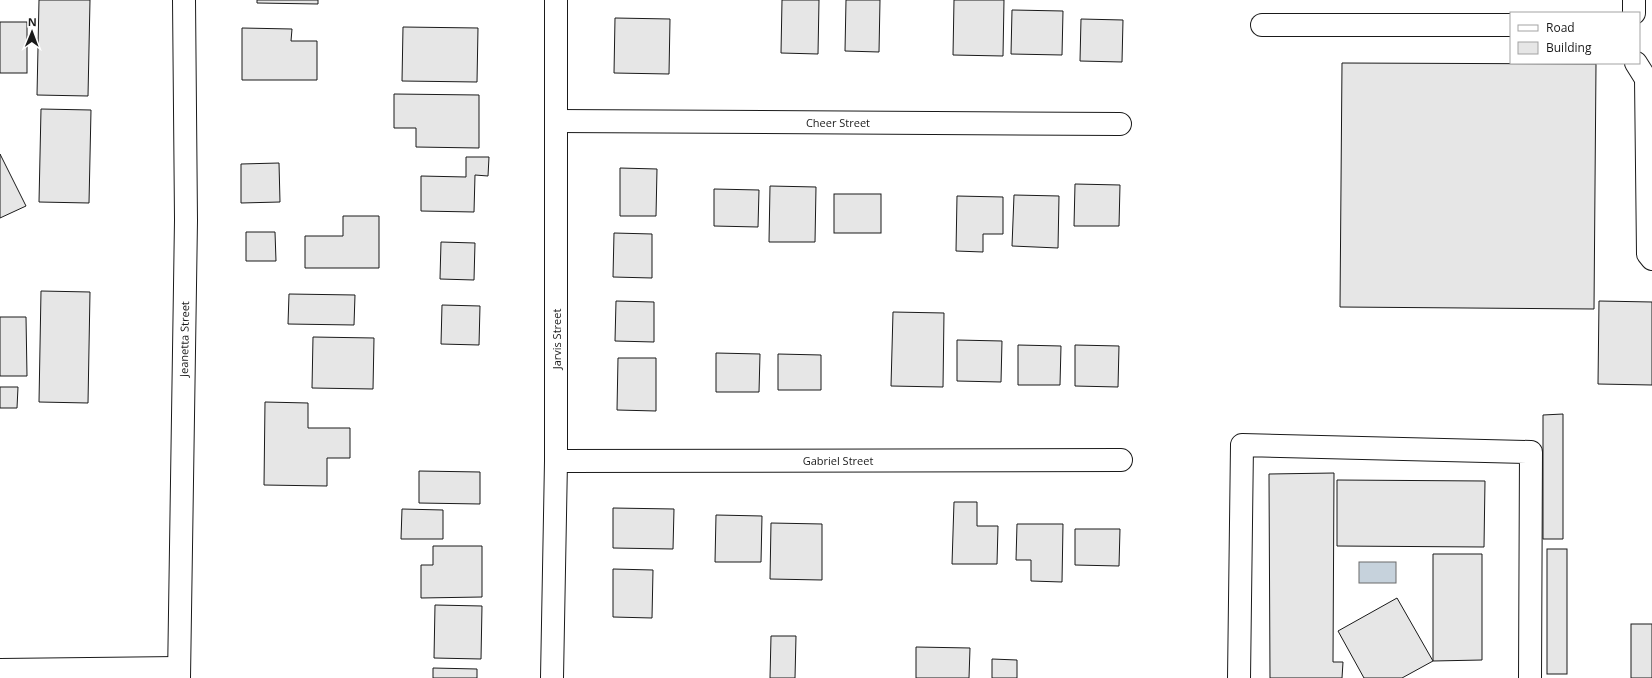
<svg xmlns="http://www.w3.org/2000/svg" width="1652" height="678" font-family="'Open Sans',sans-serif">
<rect width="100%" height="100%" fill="#fff"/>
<rect fill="#c6d2dc" stroke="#6a6a6a" x="1359" y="562" width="37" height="21"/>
<g fill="#e6e6e6" stroke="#1a1a1a">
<path d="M39,0H90L88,96L37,95Z"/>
<path d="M257,0H318V4L257,3Z"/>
<path d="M782,0H819L818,54L781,53Z"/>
<path d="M846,0H880L879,52L845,51Z"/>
<path d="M954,0H1004L1003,56L953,55Z"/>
<path d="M1012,10L1063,11L1062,55L1011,54Z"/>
<path d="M615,18L670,19L669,74L614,73Z"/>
<path d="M1081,19L1123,20L1122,62L1080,61Z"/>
<rect x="0" y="22" width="27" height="51"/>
<path d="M403,27L478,28L477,82L402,81Z"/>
<path d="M242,28L292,29L291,41H317V80H242Z"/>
<path d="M1342,63L1596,64L1594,309L1340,307Z"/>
<path d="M394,94L479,95V148L416,147V128H394Z"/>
<path d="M41,109L91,110L89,203L39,202Z"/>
<path d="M0,154L26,206L0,218Z"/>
<path d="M466,157H489L488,176L475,175L474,212L421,211V176L466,177Z"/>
<path d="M279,163L280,202L241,203V164Z"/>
<path d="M620,168L657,169L656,216H620Z"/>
<path d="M1075,184L1120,185L1119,226H1074Z"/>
<path d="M770,186L816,187L815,242H769Z"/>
<path d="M714,189L759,190L758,227L714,226Z"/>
<rect x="834" y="194" width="47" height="39"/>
<path d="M1014,195L1059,196L1058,248L1012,246Z"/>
<path d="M957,196L1003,197V234H983V252L956,251Z"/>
<path d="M343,216H379V268H305V236H343Z"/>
<path d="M246,232H275L276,261H246Z"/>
<path d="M614,233L652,234V278L613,277Z"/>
<path d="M441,242L475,243L474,280L440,279Z"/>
<path d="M41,291L90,292L88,403L39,402Z"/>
<path d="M289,294L355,295L354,325L288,324Z"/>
<path d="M616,301L654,302V342L615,341Z"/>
<path d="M1599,301L1652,302V385L1598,384Z"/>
<path d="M442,305L480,306L479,345L441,344Z"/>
<path d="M893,312L944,313L943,387L891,386Z"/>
<path d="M0,317H26L27,376H0Z"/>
<path d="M313,337L374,338L373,389L312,388Z"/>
<path d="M957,340L1002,341L1001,382L957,381Z"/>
<path d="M1018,345L1061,346L1060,385H1018Z"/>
<path d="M1075,345L1119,346L1118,387L1075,386Z"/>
<path d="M716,353L760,354L759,392H716Z"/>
<path d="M778,354L821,355V390H778Z"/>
<path d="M618,358H656V411L617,410Z"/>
<path d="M0,387H18L17,408H0Z"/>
<path d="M265,402L308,403V428H350V458H327V486L264,485Z"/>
<path d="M1563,414V539H1543V415Z"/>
<path d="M419,471L480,472V504L419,503Z"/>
<path d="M1334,473L1333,662H1343L1342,678H1270L1269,474Z"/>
<path d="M1337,480L1485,481L1484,547L1337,546Z"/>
<path d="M954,502H977V526H998L997,564H952Z"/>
<path d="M613,508L674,509L673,549L613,548Z"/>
<path d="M402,509L443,510V539H401Z"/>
<path d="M716,515L762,516L761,562H715Z"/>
<path d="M771,523L822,524V580L770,579Z"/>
<path d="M1017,524H1063L1062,582L1031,581V560H1016Z"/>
<path d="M1075,529H1120L1119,566L1075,565Z"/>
<path d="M433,546H482V597L421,598V565H433Z"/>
<rect x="1547" y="549" width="20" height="125"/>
<path d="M1433,554H1482V660L1433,661Z"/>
<path d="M613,569L653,570L652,618L613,617Z"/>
<path d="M1397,598L1433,661L1402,678H1364L1338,631Z"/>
<path d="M435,605L482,606L481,659L434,658Z"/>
<rect x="1631" y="624" width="21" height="54"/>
<path d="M771,636H796L795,678H770Z"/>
<path d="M916,647L970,648L969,678H916Z"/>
<path d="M992,659L1017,660V678H992Z"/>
<path d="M433,668L477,669V678H433Z"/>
</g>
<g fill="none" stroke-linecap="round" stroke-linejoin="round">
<defs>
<g id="minor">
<path d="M1634,0V13"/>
<path d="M1262,25H1511"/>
<path d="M1636,63L1646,79L1648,254L1652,259"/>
<path d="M556,121L1120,124"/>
<path d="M556,461L1121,460"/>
<path d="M0,670L178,668"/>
<path d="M179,678L186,220L184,0"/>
<path d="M552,678L556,461V0"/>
<path d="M1239,678L1242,445L1531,452L1530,678"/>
</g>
</defs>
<use href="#minor" stroke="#1a1a1a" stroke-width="24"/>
<use href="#minor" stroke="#fff" stroke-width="22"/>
</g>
<g text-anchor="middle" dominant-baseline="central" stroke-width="3" stroke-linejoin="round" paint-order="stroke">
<g font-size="11" fill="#1a1a1a" stroke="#fff">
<text x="838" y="122">Cheer Street</text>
<text transform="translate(184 339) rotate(-89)">Jeanetta Street</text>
<text transform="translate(556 339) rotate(-90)">Jarvis Street</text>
<text x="838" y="460">Gabriel Street</text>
</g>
</g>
<rect x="1510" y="12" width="130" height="52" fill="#ffffff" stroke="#a3a3a3"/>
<rect x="1518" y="25" width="20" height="6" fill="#ffffff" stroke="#a3a3a3"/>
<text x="1546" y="32" font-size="12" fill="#1a1a1a">Road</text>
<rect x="1518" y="42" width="20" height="12" fill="#e6e6e6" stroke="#a3a3a3"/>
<text x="1546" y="52" font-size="12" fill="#1a1a1a">Building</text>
<g transform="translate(32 32) rotate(1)" stroke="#ffffff" stroke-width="3" paint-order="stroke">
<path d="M0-3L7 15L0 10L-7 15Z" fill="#1a1a1a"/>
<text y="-6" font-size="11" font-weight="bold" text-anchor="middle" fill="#1a1a1a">N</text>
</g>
</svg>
